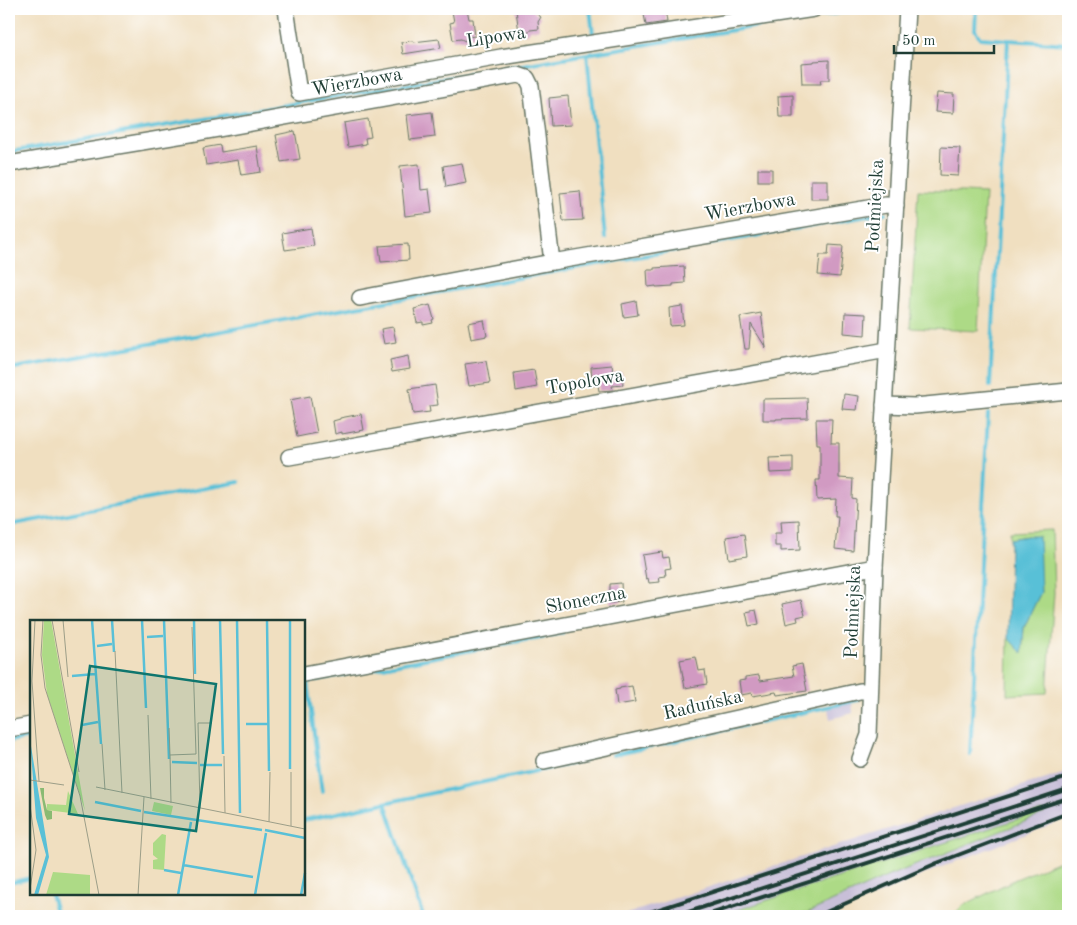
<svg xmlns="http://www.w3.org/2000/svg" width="1077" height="925" font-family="'Old Standard TT',serif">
<rect width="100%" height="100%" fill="#fff"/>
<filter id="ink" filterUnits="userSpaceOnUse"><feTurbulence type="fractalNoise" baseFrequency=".02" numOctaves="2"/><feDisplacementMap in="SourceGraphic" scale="10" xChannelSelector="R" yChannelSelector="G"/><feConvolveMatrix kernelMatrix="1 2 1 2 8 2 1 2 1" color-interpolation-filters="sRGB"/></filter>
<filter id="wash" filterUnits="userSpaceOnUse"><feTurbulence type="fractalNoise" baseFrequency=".0096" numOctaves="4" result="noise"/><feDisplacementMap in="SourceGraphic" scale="20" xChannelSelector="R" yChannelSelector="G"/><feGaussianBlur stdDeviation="1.12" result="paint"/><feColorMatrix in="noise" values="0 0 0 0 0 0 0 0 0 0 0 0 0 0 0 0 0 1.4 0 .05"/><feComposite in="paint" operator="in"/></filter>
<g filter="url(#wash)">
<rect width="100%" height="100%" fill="#f0dfc0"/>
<g fill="#c8bfd8">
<path d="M852,703L853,713L830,719L828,709Z"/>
<path d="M1068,771V818L939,868L829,916H620Z"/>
</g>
<g fill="#adda86" stroke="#668c5d">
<path d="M918,190L985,193L978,331L910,328Z"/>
<path d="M1052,530L1054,593L1047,693L1007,695L1008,638L1022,652L1024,628L1033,608L1041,592L1028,536L1010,539V532Z"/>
<path d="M1043,811L1044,814L891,875L800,916H719Z"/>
<path d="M1067,858L1068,916H951L964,905L1016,879Z"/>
</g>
<path fill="#59c0d7" stroke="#3c7e86" d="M1028,536H1039L1041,592L1033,608L1024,628L1022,653L1008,638L1010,539Z"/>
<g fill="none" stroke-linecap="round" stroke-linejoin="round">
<g stroke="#59c0d7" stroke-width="4">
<path d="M590,9L593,34"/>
<path d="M976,9L975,30L980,38L1008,40L990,386"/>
<path d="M1008,40L1068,44"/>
<path d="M587,54L605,238"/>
<path d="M9,152L587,54L863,9"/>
<path d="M704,245L885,213"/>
<path d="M9,369L693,247"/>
<path d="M9,525L239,482"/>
<path d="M304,682L562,633"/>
<path d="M307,682L322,792"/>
<path d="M9,741L31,737"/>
<path d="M970,754L988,414"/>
<path d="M613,755L858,700"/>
<path d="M385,803L423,916"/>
<path d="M304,820L584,761"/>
<path d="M9,883L31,878"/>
<path d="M51,894L57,916"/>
</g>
</g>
<g id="blocks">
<g fill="#d19ac2">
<path d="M467,9L469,19H473L475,36L468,37L465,41L461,39L453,40L450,23L454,22L452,11Z"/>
<path d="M522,9H533L534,12L541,17L538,22L539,29L530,30L527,35L523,31L519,32L518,25L516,10Z"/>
<path d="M643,9H665L667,22L646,25Z"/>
<path d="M439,39L441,48L403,54L401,42L413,41V42Z"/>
<path d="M829,60V80H820L821,84H802L801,63L814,62V61Z"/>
<path d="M937,93L954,94L953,113L935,112Z"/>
<path d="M793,95V117H779L778,96Z"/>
<path d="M568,96L571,125L551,126L549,98Z"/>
<path d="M432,112L435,137L410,140L407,115Z"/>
<path d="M368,119L371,137L365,138L366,144L348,147L344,123Z"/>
<path d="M295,131L300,159L281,162L276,135Z"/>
<path d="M220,145L221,152L257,146L261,172L241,175L238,160L206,165L203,148Z"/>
<path d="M941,147L960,148L958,176L940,175Z"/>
<path d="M462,163L466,183L446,187L443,166Z"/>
<path d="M419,164L421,190L429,189L432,213L405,216L400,166Z"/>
<rect x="758" y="169" width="14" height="12"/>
<rect x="811" y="180" width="17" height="19"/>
<path d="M580,191L583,220L563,221L560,193Z"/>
<path d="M311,228L314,246L285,250L282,233Z"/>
<path d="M408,244L409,260L381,262L379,246Z"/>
<path d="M829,245L843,246L840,277L818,275L820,255H828Z"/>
<path d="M684,266L685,283L673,284V286L656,287V286L648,287L647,270H654V268Z"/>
<path d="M636,301L638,315L624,317L622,304Z"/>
<path d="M430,305L434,319L432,320L433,323L423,325V322L417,323L414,309Z"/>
<path d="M682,306L684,325L670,326L669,308Z"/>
<path d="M761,313L766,348L751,324L749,349H745L740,317Z"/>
<path d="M845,313L866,314L865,335L844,333Z"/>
<path d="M484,320L487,336L471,339L468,323Z"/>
<path d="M393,327L396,342L384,344L381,329Z"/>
<path d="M408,356L410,369L392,372L390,360Z"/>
<path d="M486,361L490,383L469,386L465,364Z"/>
<path d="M612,365L613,373L622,372L623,385L612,386L613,390L599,391L598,385L592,386L591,367Z"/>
<path d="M534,370L537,387L516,391L514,373Z"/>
<path d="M435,385L438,405L429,406L430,412L413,414L409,389Z"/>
<path d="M844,394L859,396L857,410L842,409Z"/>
<path d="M310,396L317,433L297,437L290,400Z"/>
<path d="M807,398L808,418L776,419V420H763V399Z"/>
<path d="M361,414L364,430L342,434V432L335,434L333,421L340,419V418Z"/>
<path d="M816,419H832L831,443H839V478L853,479L852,498L856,499L853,551L835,549L838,516H835L836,499L817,500L816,480H820V444H817Z"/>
<path d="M793,457V472L770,473L769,458Z"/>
<path d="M799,520L800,550L781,551V546H775V533H782L781,521Z"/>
<path d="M744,534L747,556L729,559L726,537Z"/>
<path d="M662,552L663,558L669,557L671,568L665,569L666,576L659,577L660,582L649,583L648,578L646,579L642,555Z"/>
<path d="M621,583L622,602L610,603V584Z"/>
<path d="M801,600L805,615L797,617L798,621L786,624L782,604Z"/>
<path d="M756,610L759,624L749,626L746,612Z"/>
<path d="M696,657L699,671L705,670L707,684L685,688L680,660Z"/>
<path d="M802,664L807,691L777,695L776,692L753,696L752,693L741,695L739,681L745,680V677L759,675L760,681L794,676L792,666Z"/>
<path d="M632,686L635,702L617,705L615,690L620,689V688Z"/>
</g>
</g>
</g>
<g filter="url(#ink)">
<use href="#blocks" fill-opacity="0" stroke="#687665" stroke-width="1"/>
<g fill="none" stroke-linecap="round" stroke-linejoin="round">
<defs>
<g id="street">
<path d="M286,9L299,93L501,57L814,9"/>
<path d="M9,164L190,134L518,75L527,78L531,86L552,262L886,205L896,206"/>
<path d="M360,298L552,262"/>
<path d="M884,405L915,406L1068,391"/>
<path d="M289,457L887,350"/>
<path d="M304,674L875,567"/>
<path d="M9,729L31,725"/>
<path d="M860,759L869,735L875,567L907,9"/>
<path d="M544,761L860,691H870"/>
</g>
</defs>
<use href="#street" stroke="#687665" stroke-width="18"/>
<use href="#street" stroke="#fff" stroke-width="15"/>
<g stroke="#1f3d34" stroke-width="4">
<path d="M638,916L1068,777"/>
<path d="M676,916L1068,789"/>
<path d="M704,916L1068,798"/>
<path d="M817,916L937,863L1068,813"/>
</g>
</g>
</g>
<g text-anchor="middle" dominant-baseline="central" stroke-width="4" stroke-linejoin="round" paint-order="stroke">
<g font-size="19" fill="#1f3d34" stroke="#fff">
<text transform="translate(496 38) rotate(-9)">Lipowa</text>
<text transform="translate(357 83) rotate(-10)">Wierzbowa</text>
<text transform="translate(876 206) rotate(-87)">Podmiejska</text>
<text transform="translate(750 208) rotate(-10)">Wierzbowa</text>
<text transform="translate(585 383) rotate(-10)">Topolowa</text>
<text transform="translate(586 601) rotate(-11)">Słoneczna</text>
<text transform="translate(854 612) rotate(-88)">Podmiejska</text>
<text transform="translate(703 706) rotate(-13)">Raduńska</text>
</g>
</g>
<g transform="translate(30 620)">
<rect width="275" height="275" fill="#f0dfc0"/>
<path d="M14,0H21L55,191L17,74L12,35ZM38,171L48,194L17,190V184L36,185ZM124,182L143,186L141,195L122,191ZM132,214L136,215L134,250L123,249V240L128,239L123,235V223ZM23,252L60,255V275H16Z" fill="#adda86"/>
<path d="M10,168H14V178L17,190L22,191V199L17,200L15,195Z" fill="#8aba73"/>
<path d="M0,120L19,237L8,275H4L16,235L6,198Z" fill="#59c0d7"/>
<path fill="none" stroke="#59c0d7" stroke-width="2.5" d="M62,0L71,124M82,0L84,32M112,0L116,88M134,0L139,139M164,0L165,54M190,0L193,134M207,0L210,193M237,0L239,151M117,17L133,16M67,26L82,24M42,56L65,54M216,104H238M52,105L68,102M142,142L167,143M170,145H192M260,149V0M65,182L111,191M114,192L232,210M235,210L275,218M153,245L223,257M134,250L151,253M148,275L161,202M225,275L236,213M271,275L275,253"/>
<path fill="none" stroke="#9c9e88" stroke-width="1" d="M5,0L2,61L9,161M13,0L11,35L15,68L50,176L69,275M22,0L49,152M33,0L38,57M85,31L92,173M118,95L121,179M139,108L140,135M72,124L75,170M194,136L195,193M0,160L34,165M66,167L275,209M141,183L140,135L166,134L162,7M0,185L6,230L0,269M170,188L168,103H182M239,202L240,152M261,206V152M108,275L114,177"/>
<path fill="#0f766e" fill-opacity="0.15" stroke="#0f766e" stroke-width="2.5" d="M60,46L186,64L166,211L39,194Z"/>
<rect width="275" height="275" fill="none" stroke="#1f3d34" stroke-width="2.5"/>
</g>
<rect width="1077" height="925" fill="none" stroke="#fff" stroke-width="30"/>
<path d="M894 45v8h100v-8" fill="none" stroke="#1f3d34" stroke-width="2.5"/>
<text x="902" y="45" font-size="15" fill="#1f3d34" stroke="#ffffff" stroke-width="4" paint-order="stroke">50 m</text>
</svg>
